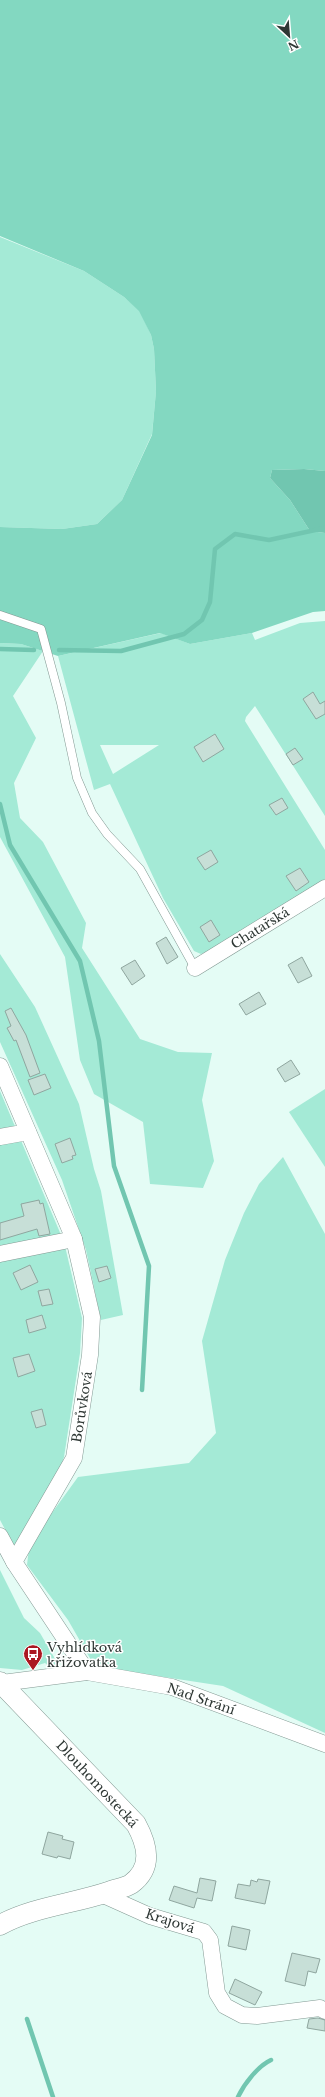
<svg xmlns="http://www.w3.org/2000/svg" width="325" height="2097" font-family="'Libre Baskerville',serif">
<rect width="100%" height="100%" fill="#e4fcf5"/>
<g fill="#a4ead6" fill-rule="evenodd">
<path d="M0,237L84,271L124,297L140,311L151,335L154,349L156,391L152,434L122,500L97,524L62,529L0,527Z"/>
<path d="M325,621V816L255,706L246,717L245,721L325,850V879L213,949L201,954L194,951L163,898L110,784L94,790L58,656L161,633L190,644L252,633L255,640L300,623ZM100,745H159L113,774Z"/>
<path d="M0,643L21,644L43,651L13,696L36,738L14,783L20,818L43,842L86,923L82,948L140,1039L178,1052L212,1053L202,1100L214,1161L203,1188L150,1184L143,1122L94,1094L80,1060L65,957L0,837Z"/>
<path d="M0,954L35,1007L79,1104L94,1169L101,1191L123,1315L101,1320L86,1250L62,1180L0,1042Z"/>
<path d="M325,1089V1167L289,1112Z"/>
<path d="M0,1091L64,1242L82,1318L80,1353L64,1457L58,1475L14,1546L0,1520Z"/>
<path d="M283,1157L325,1234V1733L223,1686L105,1668L91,1660L68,1620L27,1565L29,1548L41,1528L78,1477L189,1463L216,1433L202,1341L225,1260L244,1213L259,1184Z"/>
<path d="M0,1570L24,1618L40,1633L58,1664L50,1667L45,1663L22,1670L0,1668Z"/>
</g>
<path fill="#83d8c1" d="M0,0H325V471L304,469L272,470L270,478L290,500L310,531L325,533V611L313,612L252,633L190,644L160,633L58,656L21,644L0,643V527L62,529L97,524L122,500L152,435L156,391L154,349L151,335L139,311L124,297L84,271L0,236Z"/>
<path fill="#71c6b0" d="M304,469L325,471V533L310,531L290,500L270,478L272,470Z"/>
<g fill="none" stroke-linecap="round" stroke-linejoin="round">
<g stroke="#71c6b0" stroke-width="4.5">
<path d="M0,649L34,650"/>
<path d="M59,650L121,651L184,634L202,620L210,602L215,549L235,534L269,540L325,528"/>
<path d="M0,804L10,845L80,961L99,1041L114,1166L149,1266L142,1390"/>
<path d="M27,2019L53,2097"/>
<path d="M238,2097C244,2084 258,2066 271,2060"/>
</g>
</g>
<g fill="#c7dfd7" stroke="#8fa69f">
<path d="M313,692L320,704L325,701V714L316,719L303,699Z"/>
<path d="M215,734L224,749L203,762L194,747Z"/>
<path d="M295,748L303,759L293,765L286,754Z"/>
<path d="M282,798L288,808L276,815L269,805Z"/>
<path d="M211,850L218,862L205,870L197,858Z"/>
<path d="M300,868L309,882L296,891L286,876Z"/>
<path d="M211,920L220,935L209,942L200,927Z"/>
<path d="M166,937L178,957L167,964L156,943Z"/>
<path d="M302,957L312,976L298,983L288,965Z"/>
<path d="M135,960L145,976L132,985L121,968Z"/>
<path d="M259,992L266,1004L246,1015L239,1004Z"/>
<path d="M11,1008L26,1035L40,1073L30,1077L16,1040L14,1041L7,1028L11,1026L5,1011Z"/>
<path d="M291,1060L300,1074L285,1082L277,1069Z"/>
<path d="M45,1074L51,1088L34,1095L28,1080Z"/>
<path d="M70,1138L76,1155L72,1156L73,1159L62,1163L55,1144Z"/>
<path d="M39,1200L40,1204L43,1203L50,1234L39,1236L37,1229L0,1240V1223L24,1216L21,1204Z"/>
<path d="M30,1265L38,1282L21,1290L13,1273Z"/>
<path d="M107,1266L111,1278L99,1282L95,1269Z"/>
<path d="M49,1289L53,1304L42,1306L38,1291Z"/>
<path d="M42,1315L46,1328L29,1333L26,1320Z"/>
<path d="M29,1354L35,1371L18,1377L13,1358Z"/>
<path d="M42,1409L46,1425L36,1428L31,1412Z"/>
<path d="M48,1832L63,1836L62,1839L74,1842L70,1859L58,1856L57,1858L42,1854Z"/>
<path d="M200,1878L216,1881L212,1901L197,1898L194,1908L169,1900L174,1886L197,1893Z"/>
<path d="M258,1879L270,1881L265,1904L235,1898L238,1884L250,1886L251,1880L257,1882Z"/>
<path d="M232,1926L250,1930L246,1950L228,1946Z"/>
<path d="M292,1953L320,1959L316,1973L308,1971L305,1986L285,1981Z"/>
<path d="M235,1979L262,1992L255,2005L229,1993Z"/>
<path d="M318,2018L325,2020V2031L307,2028L309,2019Z"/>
</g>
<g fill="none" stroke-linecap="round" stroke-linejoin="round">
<defs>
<path id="service" d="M0,615L41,629L61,703L77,778L92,813L107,834L140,869L195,968"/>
<g id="minor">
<path d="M195,968L325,888"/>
<path d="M0,1066L74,1239L92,1317L90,1355L74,1458L14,1562L87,1672"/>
<path d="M0,1137L28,1132"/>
<path d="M0,1254L74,1239"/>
<path d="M0,1536L14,1562"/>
<path d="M2,1683L87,1672L172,1687L325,1744"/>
<path d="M101,1894L150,1916L204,1932L210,1940L217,1993L225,2006L242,2015L257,2016L320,2008L325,2011"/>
</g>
<path id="tertiary" d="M0,1682L136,1824C147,1844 154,1867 131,1884C125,1888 114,1889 108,1892C72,1904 33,1907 0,1925"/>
</defs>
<use href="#service" stroke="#839993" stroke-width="9"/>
<use href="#minor" stroke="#839993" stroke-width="17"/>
<use href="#tertiary" stroke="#839993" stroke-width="21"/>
<use href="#service" stroke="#fff" stroke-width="8"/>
<use href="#minor" stroke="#fff" stroke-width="16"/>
<use href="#tertiary" stroke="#fff" stroke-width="20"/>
</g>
<defs>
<symbol id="bus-pin" viewBox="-11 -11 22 30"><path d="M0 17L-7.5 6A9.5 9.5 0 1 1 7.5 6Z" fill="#ab1721" stroke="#fff"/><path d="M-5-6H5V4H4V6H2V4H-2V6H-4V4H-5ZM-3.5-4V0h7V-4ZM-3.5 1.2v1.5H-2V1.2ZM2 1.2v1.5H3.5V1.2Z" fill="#fff"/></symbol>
</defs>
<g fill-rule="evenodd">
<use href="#bus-pin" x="22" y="1643" width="22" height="30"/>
</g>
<g text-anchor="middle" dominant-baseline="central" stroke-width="3" stroke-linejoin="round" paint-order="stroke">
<g font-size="13" fill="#2e3734" stroke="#fff">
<text transform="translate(260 928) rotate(-32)">Chatařská</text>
<text transform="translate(82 1407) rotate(-81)">Borůvková</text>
<text transform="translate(201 1699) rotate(19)">Nad Strání</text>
<text transform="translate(97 1784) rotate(47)">Dlouhomostecká</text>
<text transform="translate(170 1921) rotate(18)">Krajová</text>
</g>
<g font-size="13" fill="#2e3734" stroke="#fff" text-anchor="start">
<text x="47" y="1647">Vyhlídková<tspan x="47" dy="15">křižovatka</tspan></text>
</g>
</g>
<g transform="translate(289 36) rotate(154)" stroke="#ffffff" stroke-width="3" paint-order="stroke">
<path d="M0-3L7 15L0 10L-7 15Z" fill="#2e3734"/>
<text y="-6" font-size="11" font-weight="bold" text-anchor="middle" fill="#2e3734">N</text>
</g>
</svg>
